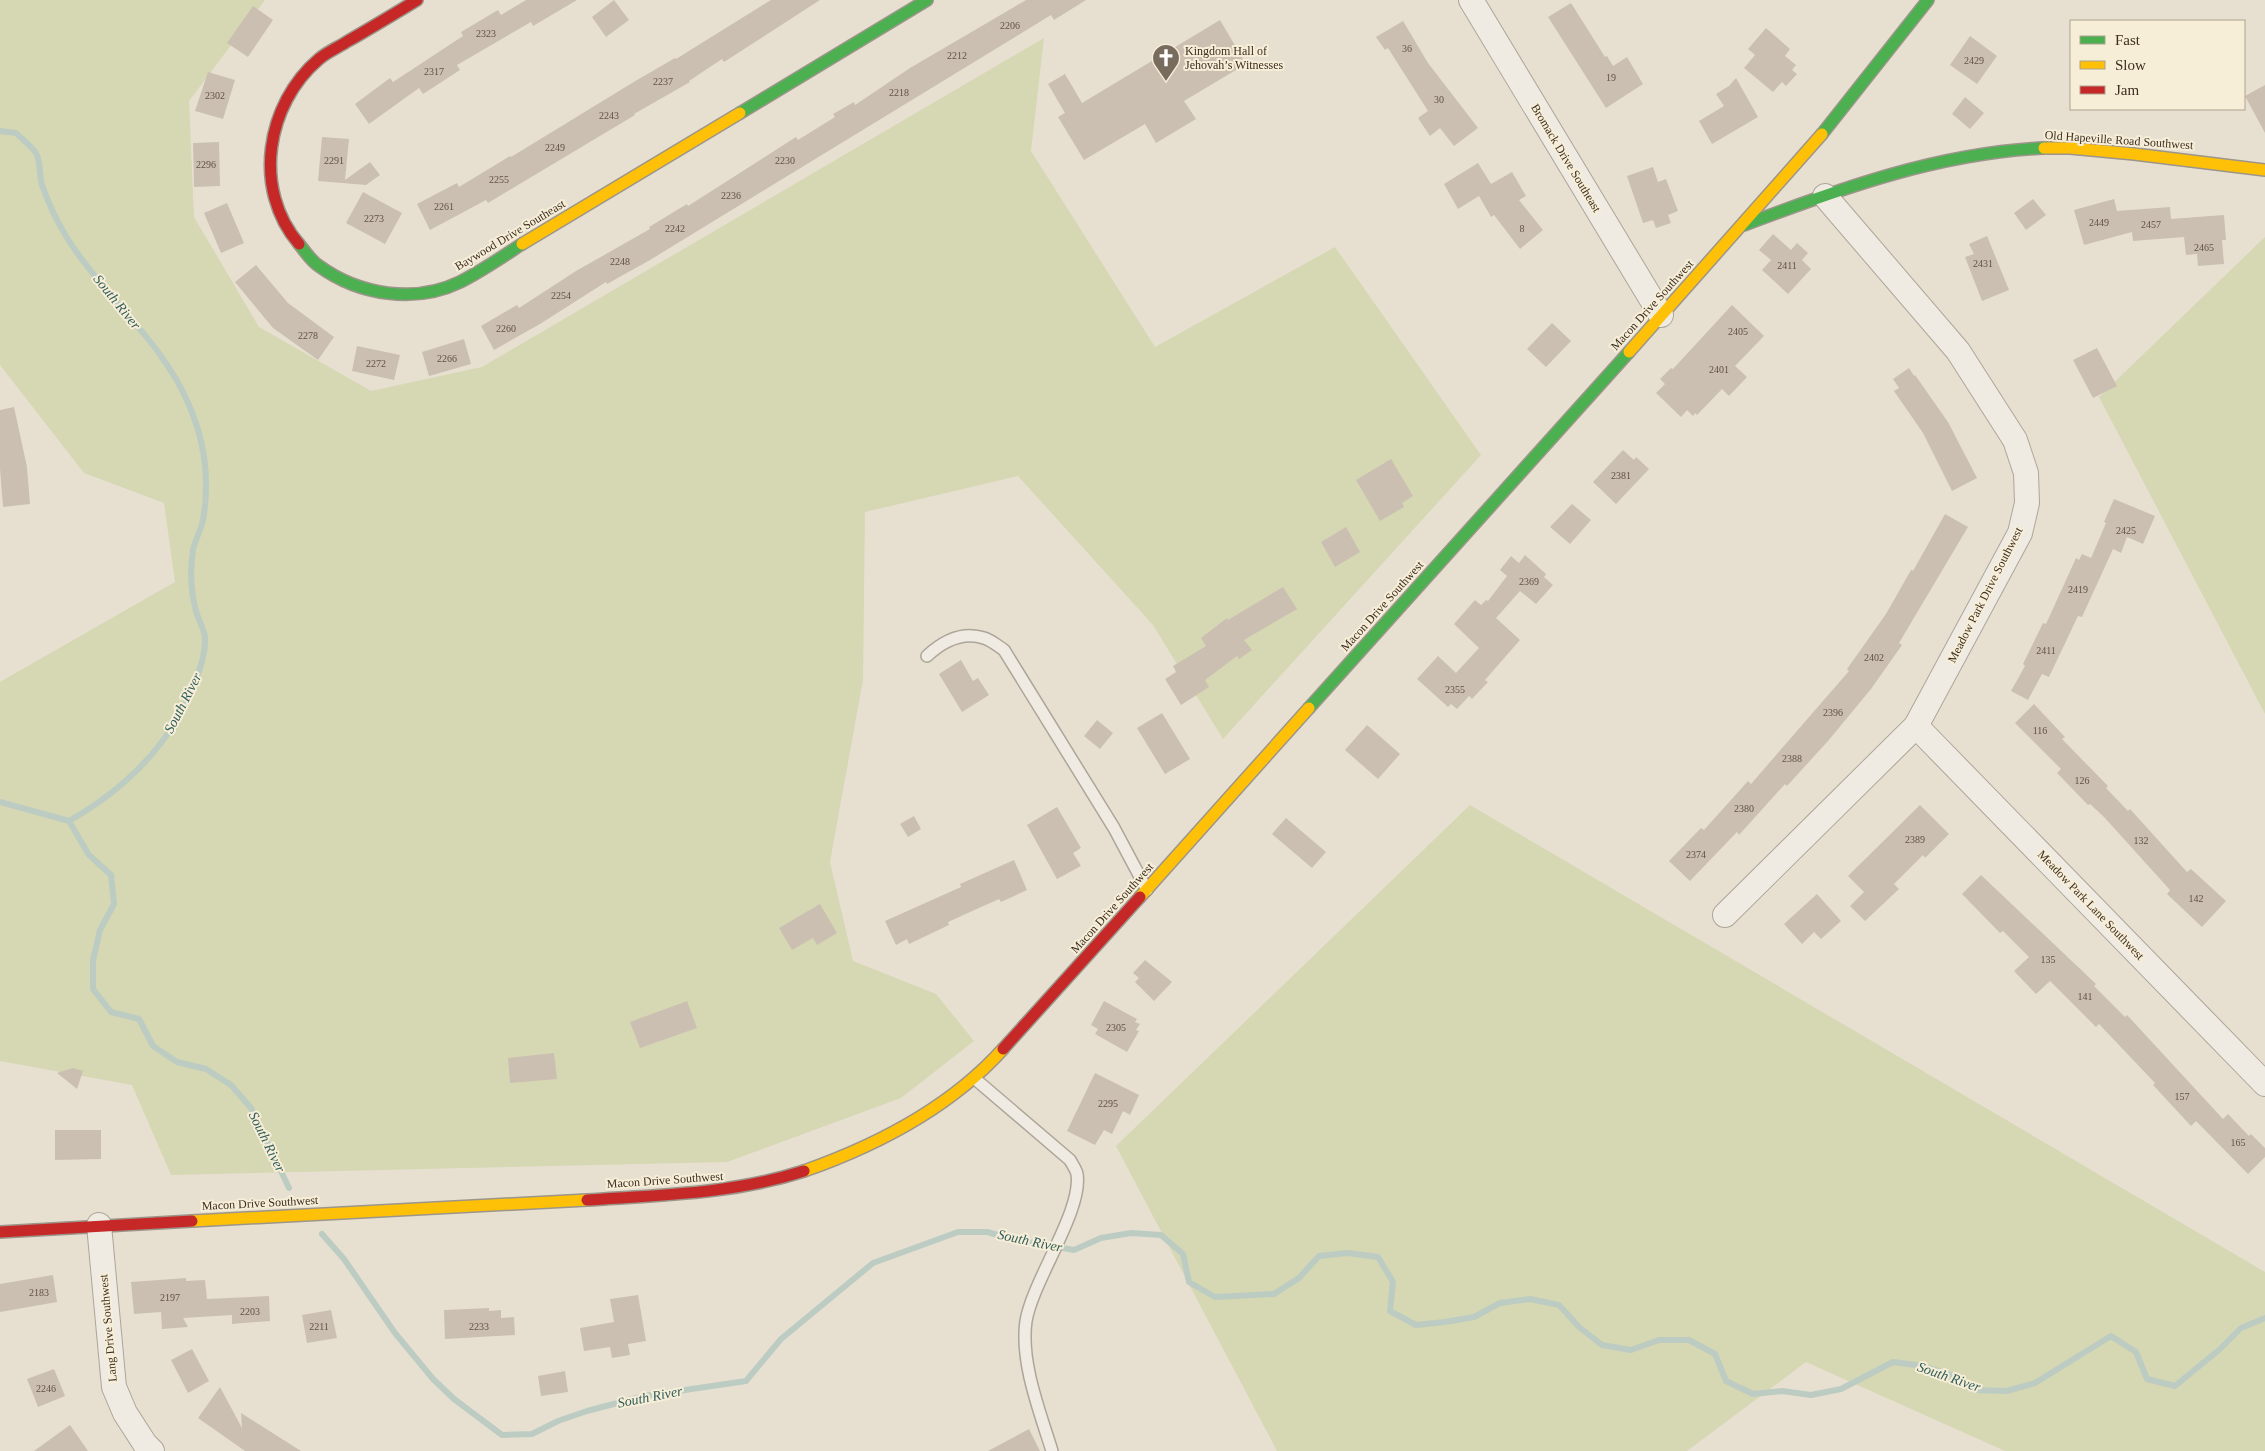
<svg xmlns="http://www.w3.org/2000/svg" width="2265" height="1451" font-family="Georgia,serif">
<rect width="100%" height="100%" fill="#e7e0d1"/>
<g fill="#d6d7b3">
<path d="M0,0H265L189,101L194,217L259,327L371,391L482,367L1044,38L1031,151L1155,347L1335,247L1481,455L1223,739L1153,625L1018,476L865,512L863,680L830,862L853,961L936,994L974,1041L901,1098L727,1162L171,1175L132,1085L0,1061V682L175,582L164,503L84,473L0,365Z"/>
<path d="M2265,237V714L2099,397Z"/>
<path d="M1470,805L2265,1272V1451H2005L1806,1362L1687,1451H1277L1116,1146Z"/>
</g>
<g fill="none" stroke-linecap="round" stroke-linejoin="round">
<g stroke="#bcccc2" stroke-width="6">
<path d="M0,131L16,133C22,139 31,146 36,153C41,161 39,175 42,185C48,202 56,220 66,236C102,295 162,340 189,405C205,442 210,480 203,520C201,530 195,540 193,550C190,569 191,592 196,611C198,619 204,629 205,637C206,653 200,670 194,684C170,746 125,789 69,821"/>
<path d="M0,802L69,821"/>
<path d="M69,821L89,855L111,875L114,904L100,930L93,960V989L111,1012L139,1019L153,1046L177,1062L206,1069L231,1085L251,1108L289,1188"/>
<path d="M322,1234L344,1259L395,1333L433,1379L454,1399L502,1435L532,1434L558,1421L587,1411L644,1396L746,1381L781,1339L873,1263L958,1232H987L1016,1240L1074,1250L1101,1238L1131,1233L1161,1235L1183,1254L1189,1282L1215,1297L1274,1294L1299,1278L1319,1256L1348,1253L1378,1257L1393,1282L1390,1311L1416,1325L1445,1322L1474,1317L1500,1303L1530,1299L1559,1305L1579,1327L1602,1345L1631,1350L1659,1340H1689L1715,1354L1726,1381L1753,1394L1782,1391L1811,1395L1841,1389L1893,1362L1923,1366L1951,1375L1977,1390L2007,1391L2035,1383L2111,1336L2136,1352L2147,1379L2175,1386L2220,1349L2241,1328L2265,1318"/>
</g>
</g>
<g fill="#cbbfb2">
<path d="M526,0H577L533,26L531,22L457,65L460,70L423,94L419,88L369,124L355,104L390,78L393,82L463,36L461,32L498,10L501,15Z"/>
<path d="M614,0L629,20L606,37L592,17Z"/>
<path d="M771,0H820L724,62L722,59L689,81L690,82L634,114L635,115L488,203L486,200L430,230L417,204L457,183L459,187L510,156L511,157L637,80L675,58L676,59Z"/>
<path d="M1026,0H1086L1054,20L1051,15L650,260L607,284L606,282L540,324L494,350L481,326L517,305L519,308L576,271L650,229L649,227L687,204L688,206L796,137L798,140L835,117L833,114L854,102L855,105L910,68Z"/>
<path d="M1571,3L1605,57L1607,56L1613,66L1627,57L1643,84L1606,108L1548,17Z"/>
<path d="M253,6L273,20L248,57L227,43Z"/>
<path d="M1220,20L1246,64L1184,101L1196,119L1156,143L1145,124L1084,160L1058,117L1065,113L1048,84L1065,74L1082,103Z"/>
<path d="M1403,21L1428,63L1478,128L1454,146L1440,128L1430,136L1418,118L1428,111L1388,48L1385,50L1376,37Z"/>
<path d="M1766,28L1790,49L1785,56L1796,65L1792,70L1797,74L1786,86L1782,82L1773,92L1744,68L1755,55L1748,49Z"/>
<path d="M1970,36L1997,56L1977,84L1950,65Z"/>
<path d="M208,72L235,80L223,119L195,111Z"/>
<path d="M1736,78L1758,117L1712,144L1699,121L1724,106L1716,94L1729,86Z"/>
<path d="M2265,85V133L2245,96Z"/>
<path d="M1965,97L1984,113L1970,129L1952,114Z"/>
<path d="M322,137L349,139L345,180L370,162L380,175L366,185L318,181Z"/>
<path d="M219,142L220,186L194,187L193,143Z"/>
<path d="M1478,163L1491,184L1512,172L1526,196L1519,200L1543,230L1520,249L1494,215L1491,217L1479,196L1458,209L1444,184Z"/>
<path d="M1653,167L1658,182L1666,179L1678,211L1668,215L1671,223L1656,228L1653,220L1643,223L1627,176Z"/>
<path d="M363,192L402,213L385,244L346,223Z"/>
<path d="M2033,199L2046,215L2026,230L2014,213Z"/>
<path d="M2114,199L2117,211L2170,207L2171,219L2224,215L2226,240H2222L2224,264L2198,266L2197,254L2186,255L2184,237L2133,241L2132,232L2084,245L2074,210Z"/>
<path d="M227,203L244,243L221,253L204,213Z"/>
<path d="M1773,234L1791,250L1797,243L1808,253L1802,260L1811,269L1788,294L1762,270L1771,260L1759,250Z"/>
<path d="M1987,236L2009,290L1982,301L1965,257L1974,254L1969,244Z"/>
<path d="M256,265L288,303L334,337L318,360L273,328L235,282Z"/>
<path d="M1732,305L1764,336L1735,366L1747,377L1729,396L1722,389L1697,415L1695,413L1693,416L1687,410L1681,417L1656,393L1665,384L1660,379L1671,368L1673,369Z"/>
<path d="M1552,323L1571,341L1546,367L1527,349Z"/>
<path d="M464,339L471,364L429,376L422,352Z"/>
<path d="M357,346L400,355L394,380L352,371Z"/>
<path d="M2097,348L2117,386L2093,398L2073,360Z"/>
<path d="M1909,368L1914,376L1915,375L1948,422L1977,478L1952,491L1923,433L1894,391L1899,388L1893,379Z"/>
<path d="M14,407L27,467L30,504L3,507L0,469V410Z"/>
<path d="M1623,450L1634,460L1636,457L1649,469L1616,504L1593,482Z"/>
<path d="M1391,459L1413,496L1402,503L1404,507L1380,521L1356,480Z"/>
<path d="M2114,499L2155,516L2143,544L2127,537L2121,553L2113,549L2082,617L2078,616L2049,677L2042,674L2028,700L2011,691L2025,666L2023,664L2043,623L2046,624L2076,558L2079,560L2082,554L2091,558L2106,523L2104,522Z"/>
<path d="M1572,504L1591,520L1570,544L1550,527Z"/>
<path d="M1945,514L1968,527L1899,643L1902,645L1871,689L1828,741L1787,786L1785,784L1739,835L1737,832L1690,881L1669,861L1701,828L1704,830L1748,781L1751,784L1849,671L1847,669L1886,614L1911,570L1913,571Z"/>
<path d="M1346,527L1360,552L1335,567L1321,542Z"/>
<path d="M1525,555L1546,574L1544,577L1553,585L1536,604L1520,591L1496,618L1520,640L1485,680L1488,682L1472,699L1469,696L1457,709L1451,704L1448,707L1417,679L1438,656L1456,673L1479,648L1454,624L1475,600L1481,605L1486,600L1488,601L1507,576L1500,570L1511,556L1519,563Z"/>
<path d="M1283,587L1297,609L1244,640L1252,650L1239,659L1237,656L1205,680L1209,687L1181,705L1165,679L1176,672L1173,666L1206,646L1201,638L1227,618L1228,620Z"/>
<path d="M961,660L973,681L978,678L989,695L962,712L939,674Z"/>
<path d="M2034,704L2065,737L2062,739L2108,786L2106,788L2128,811L2130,809L2187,872L2191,869L2226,901L2202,927L2167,894L2170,890L2104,817L2090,804L2088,805L2057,773L2061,769L2015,723Z"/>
<path d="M1162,713L1190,759L1165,774L1137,728Z"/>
<path d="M1097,720L1113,733L1100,749L1084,736Z"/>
<path d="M1367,725L1400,754L1378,779L1345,750Z"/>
<path d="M1920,805L1949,834L1925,858L1923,855L1894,884L1899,889L1865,921L1850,906L1864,892L1848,876Z"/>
<path d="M1057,807L1081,848L1073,853L1081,866L1057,879L1027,825Z"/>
<path d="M914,816L921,829L908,837L900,824Z"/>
<path d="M1286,818L1326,852L1312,868L1272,834Z"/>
<path d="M1014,860L1027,890L1001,902L999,899L948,922L949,925L909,944L907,939L896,945L885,921L961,887L960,884Z"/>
<path d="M1981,875L2096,984L2094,986L2125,1017L2127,1015L2223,1119L2228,1114L2249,1136L2251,1134L2265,1148V1157L2248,1174L2196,1121L2191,1126L2153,1085L2155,1083L2099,1024L2096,1027L2050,981L2036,994L2014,971L2029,957L2003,931L2000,933L1962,894Z"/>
<path d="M1817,894L1841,921L1821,939L1814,932L1802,944L1784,924Z"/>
<path d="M820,904L837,933L817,945L813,938L792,950L779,928Z"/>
<path d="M1145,960L1172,982L1154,1001L1135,982L1139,978L1133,973Z"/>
<path d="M687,1001L697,1028L640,1048L630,1022Z"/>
<path d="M1104,1001L1137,1019L1135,1022L1140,1024L1136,1030L1139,1031L1127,1052L1095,1034L1098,1029L1091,1025Z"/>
<path d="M554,1053L557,1079L510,1083L508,1058Z"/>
<path d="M73,1068L83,1071L77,1089L57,1073Z"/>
<path d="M1095,1073L1139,1095L1130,1115L1123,1111L1112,1134L1104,1130L1095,1145L1067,1131Z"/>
<path d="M55,1130H101V1159L55,1160Z"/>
<path d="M53,1275L57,1302L0,1312V1284Z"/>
<path d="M186,1278V1281L205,1280L207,1299L269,1296L270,1321L232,1324V1315L183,1318L188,1327L162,1329L161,1312L134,1314L131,1282Z"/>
<path d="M638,1295L646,1341L628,1344L630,1355L612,1358L610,1347L584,1351L580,1328L614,1322L610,1299Z"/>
<path d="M489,1308V1311L501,1310V1318L514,1317L515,1335L445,1339L444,1310Z"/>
<path d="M331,1310L337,1338L307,1343L302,1315Z"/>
<path d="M192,1349L209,1381L188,1393L171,1360Z"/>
<path d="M54,1369L65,1396L38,1407L27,1379Z"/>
<path d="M565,1371L568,1392L541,1396L538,1376Z"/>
<path d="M220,1387L242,1428L241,1413L301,1451H245L198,1418Z"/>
<path d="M70,1425L88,1451H34Z"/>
<path d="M1029,1429L1040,1451H988Z"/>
</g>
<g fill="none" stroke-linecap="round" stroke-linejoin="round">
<defs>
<g id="lane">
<path d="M927,656C942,642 962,631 984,638C991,640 998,646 1004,650L1114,828L1147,890"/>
<path d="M974,1078L1070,1160C1072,1164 1076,1169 1077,1174C1083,1210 1033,1280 1026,1321C1020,1362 1040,1412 1052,1451"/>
</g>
<g id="street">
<path d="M1471,0L1661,315"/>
<path d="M1916,726L2265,1084"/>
<path d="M1725,915L1916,726L2020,533L2027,503L2026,473L2015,440L1958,351L1825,196"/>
<path d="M99,1225L114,1387L125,1413L145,1444L152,1451"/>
</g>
<g id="fast">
<path d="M740,113L927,0"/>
<path d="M1822,134L1928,0"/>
<path d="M1744,225C1842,188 1939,153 2044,148"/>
<path d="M299,244C305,251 311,261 319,266C359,295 415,304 460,282C482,271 502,257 522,244"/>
<path d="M1309,708L1629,352"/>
</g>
<g id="slow">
<path d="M2044,148H2070L2134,154L2265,170"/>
<path d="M522,244L740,113"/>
<path d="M1629,352L1822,134"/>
<path d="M1140,897L1309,708"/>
<path d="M804,1171C878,1145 950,1108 1003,1049"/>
<path d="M192,1221L587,1200"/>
</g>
<g id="jam">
<path d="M299,244C252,189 266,104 319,59C327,52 339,47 348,41C371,28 394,14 417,0"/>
<path d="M1003,1049L1140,897"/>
<path d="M587,1200C661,1195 733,1194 804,1171"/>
<path d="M0,1232L192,1221"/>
</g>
</defs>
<use href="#lane" stroke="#ada599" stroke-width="14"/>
<use href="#street" stroke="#ada599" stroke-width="26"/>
<use href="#fast" stroke="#9c958a" stroke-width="14"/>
<use href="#slow" stroke="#9c958a" stroke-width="14"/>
<use href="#jam" stroke="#9c958a" stroke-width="14"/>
<use href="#lane" stroke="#efebe3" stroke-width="11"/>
<use href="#street" stroke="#efebe3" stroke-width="24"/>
<use href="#fast" stroke="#4caf50" stroke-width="11"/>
<use href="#slow" stroke="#ffc107" stroke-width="11"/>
<use href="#jam" stroke="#c62828" stroke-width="11"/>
</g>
<defs>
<symbol id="church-pin" viewBox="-11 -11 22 30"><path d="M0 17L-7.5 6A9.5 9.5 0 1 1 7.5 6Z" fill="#786c5e" stroke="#f7eed8"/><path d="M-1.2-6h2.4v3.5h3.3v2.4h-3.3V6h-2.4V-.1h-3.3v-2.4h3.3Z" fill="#fff"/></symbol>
</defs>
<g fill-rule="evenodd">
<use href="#church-pin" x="1150" y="42" width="32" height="43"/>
</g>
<g text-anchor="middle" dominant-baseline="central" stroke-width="4" stroke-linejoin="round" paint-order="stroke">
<g font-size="10" fill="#605244">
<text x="1010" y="25">2206</text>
<text x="486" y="33">2323</text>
<text x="1407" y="48">36</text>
<text x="957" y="55">2212</text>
<text x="1974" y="60">2429</text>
<text x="434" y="71">2317</text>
<text x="1611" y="77">19</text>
<text x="663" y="81">2237</text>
<text x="899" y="92">2218</text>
<text x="215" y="95">2302</text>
<text x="1439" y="99">30</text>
<text x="609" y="115">2243</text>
<text x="555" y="147">2249</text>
<text x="334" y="160">2291</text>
<text x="785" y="160">2230</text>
<text x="206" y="164">2296</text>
<text x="499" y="179">2255</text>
<text x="731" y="195">2236</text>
<text x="444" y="206">2261</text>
<text x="374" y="218">2273</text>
<text x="2099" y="222">2449</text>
<text x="2151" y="224">2457</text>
<text x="675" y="228">2242</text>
<text x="1522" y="228">8</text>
<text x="2204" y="247">2465</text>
<text x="620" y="261">2248</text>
<text x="1983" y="263">2431</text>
<text x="1787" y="265">2411</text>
<text x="561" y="295">2254</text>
<text x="506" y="328">2260</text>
<text x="1738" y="331">2405</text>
<text x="308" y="335">2278</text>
<text x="447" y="358">2266</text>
<text x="376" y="363">2272</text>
<text x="1719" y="369">2401</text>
<text x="1621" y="475">2381</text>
<text x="2126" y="530">2425</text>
<text x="1529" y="581">2369</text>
<text x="2078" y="589">2419</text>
<text x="2046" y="650">2411</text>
<text x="1874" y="657">2402</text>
<text x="1455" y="689">2355</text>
<text x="1833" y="712">2396</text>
<text x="2040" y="730">116</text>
<text x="1792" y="758">2388</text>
<text x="2082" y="780">126</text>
<text x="1744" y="808">2380</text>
<text x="1915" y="839">2389</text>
<text x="2141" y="840">132</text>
<text x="1696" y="854">2374</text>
<text x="2196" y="898">142</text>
<text x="2048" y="959">135</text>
<text x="2085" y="996">141</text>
<text x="1116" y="1027">2305</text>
<text x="2182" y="1096">157</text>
<text x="1108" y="1103">2295</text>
<text x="2238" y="1142">165</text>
<text x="39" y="1292">2183</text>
<text x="170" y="1297">2197</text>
<text x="250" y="1311">2203</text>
<text x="319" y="1326">2211</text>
<text x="479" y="1326">2233</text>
<text x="46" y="1388">2246</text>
</g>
<g font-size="12" fill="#3d2e20" stroke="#f7eed8" text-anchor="start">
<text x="1185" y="51">Kingdom Hall of<tspan x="1185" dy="14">Jehovah’s Witnesses</tspan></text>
</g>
<g font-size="12" fill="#3d2e20" stroke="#f7eed8">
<text transform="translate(2119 140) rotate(4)">Old Hapeville Road Southwest</text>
<text transform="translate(1566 158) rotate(59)">Bromack Drive Southeast</text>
<text transform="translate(510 235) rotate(-31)">Baywood Drive Southeast</text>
<text transform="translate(1652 305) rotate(-48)">Macon Drive Southwest</text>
<text transform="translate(1985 595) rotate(-63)">Meadow Park Drive Southwest</text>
<text transform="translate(1382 606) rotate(-48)">Macon Drive Southwest</text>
<text transform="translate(2091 905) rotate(46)">Meadow Park Lane Southwest</text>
<text transform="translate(1112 908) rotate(-48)">Macon Drive Southwest</text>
<text transform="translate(665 1180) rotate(-4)">Macon Drive Southwest</text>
<text transform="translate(260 1203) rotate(-3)">Macon Drive Southwest</text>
<text transform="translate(108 1328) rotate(-95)">Lang Drive Southwest</text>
</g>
<g font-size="14" font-style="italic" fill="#2f5d5a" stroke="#f7eed8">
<text transform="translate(117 302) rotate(51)">South River</text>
<text transform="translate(183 703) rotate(-63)">South River</text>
<text transform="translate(267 1142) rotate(64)">South River</text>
<text transform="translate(1030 1241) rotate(12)">South River</text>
<text transform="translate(1949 1377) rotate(19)">South River</text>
<text transform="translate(650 1397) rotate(-11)">South River</text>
</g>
</g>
<rect x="2070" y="20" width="175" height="90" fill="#f7eed8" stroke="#ada18e"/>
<rect x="2080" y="36" width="25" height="8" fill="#4caf50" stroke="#ada18e"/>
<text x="2115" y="45" font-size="15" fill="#3d2e20">Fast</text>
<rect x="2080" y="61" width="25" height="8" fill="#ffc107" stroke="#ada18e"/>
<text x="2115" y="70" font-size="15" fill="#3d2e20">Slow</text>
<rect x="2080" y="86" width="25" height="8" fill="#c62828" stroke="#ada18e"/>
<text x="2115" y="95" font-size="15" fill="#3d2e20">Jam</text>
</svg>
